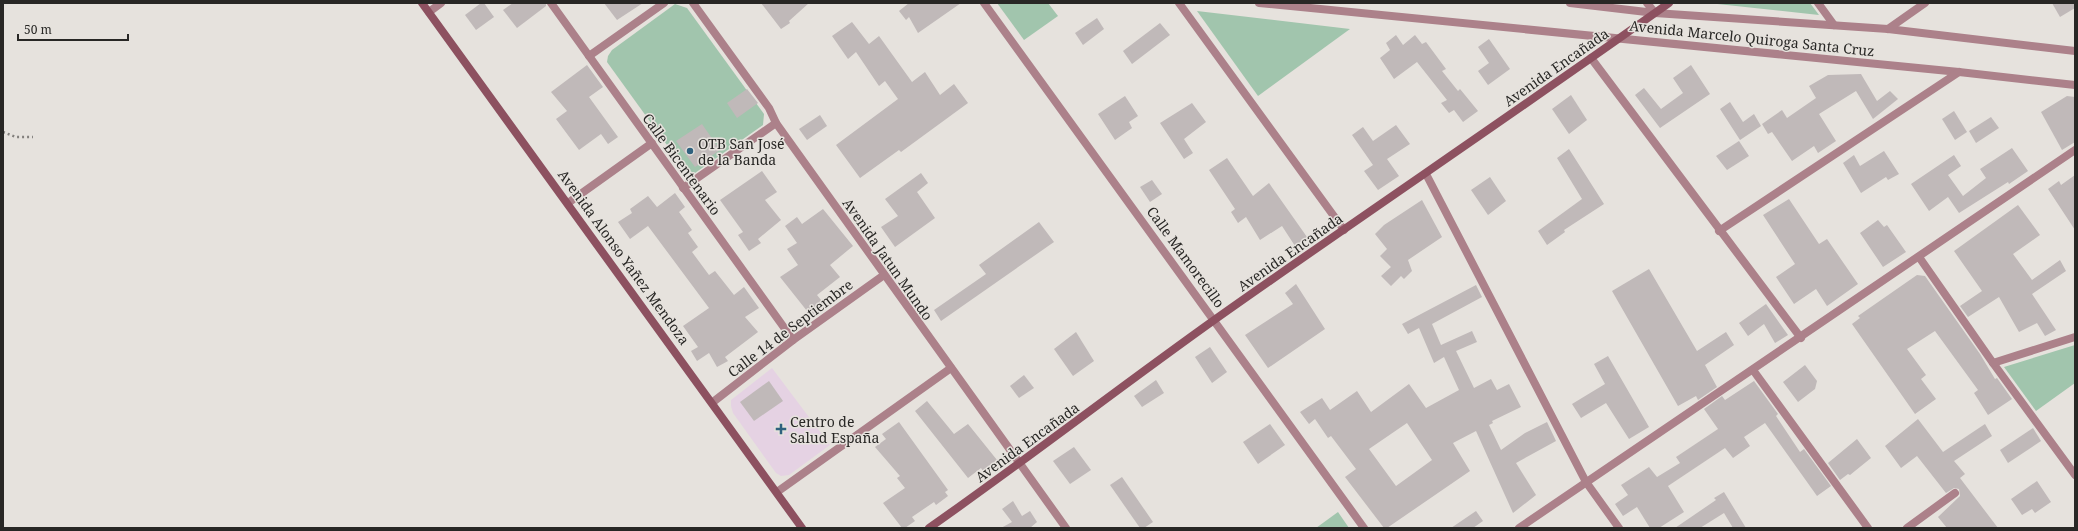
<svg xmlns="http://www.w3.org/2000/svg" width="2078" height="531" font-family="'Noto Serif',serif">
<rect width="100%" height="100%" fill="#e6e2dd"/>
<path fill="#e5d2e3" d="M772,368L830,445L789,475L781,476L776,473L733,413L731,406V400Z"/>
<g fill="#a1c5ad">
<path d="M997,3H1048L1058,16L1024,40Z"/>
<path d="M1708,3H1810L1819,15Z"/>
<path d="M675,4L687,8L764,114L763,125L695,173L685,170L607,62L608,56L612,50Z"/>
<path d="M1197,11L1350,29L1258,96Z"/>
<path d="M2075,345V383L2036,411L2004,367Z"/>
<path d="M1338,512L1349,528H1316Z"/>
</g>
<g fill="#c0b9b9" fill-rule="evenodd">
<path d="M481,3H484L494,17L476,30L465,15Z"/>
<path d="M513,3H546V6L517,28L503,10Z"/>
<path d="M604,3H643L617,20Z"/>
<path d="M761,3H809L789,21L790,23L781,29Z"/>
<path d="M909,3H961L918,33L909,17L906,20L899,11Z"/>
<path d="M2052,3H2075V8L2060,17Z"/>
<path d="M1097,18L1104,29L1083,45L1075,33Z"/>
<path d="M852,22L869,44L879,36L912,82L925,72L940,95L954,84L968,103L901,152L899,150L860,178L836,145L898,99L885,81L879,86L856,52L848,59L832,36Z"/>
<path d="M1160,23L1170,35L1132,64L1123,51Z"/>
<path d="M1396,35L1403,45L1415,35L1422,44L1426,42L1446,69L1442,71L1458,91L1460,89L1478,111L1463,122L1454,110L1449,113L1441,103L1447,100L1417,62L1394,79L1380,58L1390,50L1386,43Z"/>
<path d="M1489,39L1510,69L1488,85L1478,71L1489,63L1478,47Z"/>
<path d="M587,65L603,87L589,97L618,137L608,144L601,134L579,150L556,119L567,111L551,92Z"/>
<path d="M1691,65L1710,94L1660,128L1635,95L1644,88L1661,109L1683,93L1673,78Z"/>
<path d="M1861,74L1877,101L1890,91L1898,99L1873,119L1856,91L1819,114L1836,141L1818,153L1814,146L1792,161L1772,132L1768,134L1762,124L1782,110L1787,118L1816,98L1809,86L1828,75Z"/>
<path d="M747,89L758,103L737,118L727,103Z"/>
<path d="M1571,95L1587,120L1569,134L1552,109Z"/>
<path d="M1125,96L1138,116L1129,122L1132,128L1115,140L1098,114Z"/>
<path d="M2067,96L2075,97V142L2062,150L2041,112Z"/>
<path d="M1730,102L1743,122L1754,114L1761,126L1740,140L1720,109Z"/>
<path d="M1192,103L1206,122L1184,139L1193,153L1184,159L1160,123Z"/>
<path d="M1954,111L1967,132L1955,140L1942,119Z"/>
<path d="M820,115L827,126L807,140L799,129Z"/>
<path d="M1991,117L1999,128L1976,143L1969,131Z"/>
<path d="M702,124L720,150L695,167L676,141Z"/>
<path d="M1396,125L1410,144L1387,159L1399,176L1378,190L1364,171L1373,165L1352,135L1363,127L1373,141Z"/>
<path d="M1739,141L1749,156L1727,170L1716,156Z"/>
<path d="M2012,148L2028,171L2009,184L2008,182L1959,213L1948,197L1929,211L1911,184L1954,155L1961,166L1948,175L1963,196L1986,178L1980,169Z"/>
<path d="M1569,149L1604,204L1564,230L1565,232L1547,245L1538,231L1582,199L1557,158Z"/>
<path d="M1884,151L1899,174L1888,180L1886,177L1861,193L1843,163L1854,155L1860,166Z"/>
<path d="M1227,158L1253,196L1269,183L1307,237L1295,246L1282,226L1260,240L1246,217L1238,223L1231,212L1235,209L1209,170Z"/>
<path d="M762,171L777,192L765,200L781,220L758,239L761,243L749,251L738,235L743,232L720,200Z"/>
<path d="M921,173L928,183L917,192L935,218L895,247L881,227L898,216L885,199Z"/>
<path d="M2075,175V230L2048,189L2059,181L2061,185Z"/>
<path d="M1490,177L1506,201L1488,215L1471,190Z"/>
<path d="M1152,180L1162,194L1150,202L1140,187Z"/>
<path d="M675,193L685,207L679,212L692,230L688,233L698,247L692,252L709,275L715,271L734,295L744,287L759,308L745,317L758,332L725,357L728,361L717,367L709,353L697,361L691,351L698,347L683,326L709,308L648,226L630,239L618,222L632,213L630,209L648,196L657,207Z"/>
<path d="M1789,199L1819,244L1827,239L1858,284L1827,306L1816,289L1794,304L1776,277L1795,264L1763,215Z"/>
<path d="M1422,200L1442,237L1408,260L1412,271L1404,279L1401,276L1391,286L1381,276L1391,267L1380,256L1387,249L1375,234L1384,225Z"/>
<path d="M2018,205L2040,235L2013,254L2032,280L2060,260L2066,271L2032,294L2056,330L2045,336L2037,323L2019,332L1999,297L1968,317L1960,306L1982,291L1954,251Z"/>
<path d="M823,209L853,246L830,265L840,277L817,295L825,305L811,316L780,277L798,265L787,249L797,243L785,226L797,217L802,224Z"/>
<path d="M1878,220L1884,227L1887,225L1906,252L1883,267L1860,233Z"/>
<path d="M1039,222L1054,242L941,321L934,310L986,274L979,265Z"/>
<path d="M1649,269L1697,351L1726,332L1734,345L1705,365L1717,387L1698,400L1696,396L1678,406L1612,291Z"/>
<path d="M1917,275L1925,276L1980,354L1995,379L1997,378L2012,399L1988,415L1974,393L1978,390L1935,331L1907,349L1926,375L1921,379L1936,399L1915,414L1852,324L1860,318L1858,316Z"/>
<path d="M1296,284L1325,329L1268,368L1245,335L1293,304L1285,293Z"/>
<path d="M1476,285L1482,297L1432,324L1441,345L1472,331L1477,342L1456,351L1474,388L1491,379L1497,390L1509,384L1521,407L1492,421L1493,423L1489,425L1501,450L1525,433L1547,422L1556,441L1516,463L1536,495L1513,513L1476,431L1453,443L1470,471L1387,528H1384L1345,477L1356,469L1331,436L1328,438L1315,419L1309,424L1300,412L1322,398L1330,410L1357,391L1371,412L1409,384L1426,408L1459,390L1444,357L1434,363L1419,328L1408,334L1402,324ZM1407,423L1432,460L1396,486L1369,449Z"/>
<path d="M1766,304L1788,335L1775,343L1764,324L1748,336L1739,323Z"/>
<path d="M1076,332L1094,361L1073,376L1054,349Z"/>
<path d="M1210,347L1227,372L1212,383L1195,357Z"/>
<path d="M1608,356L1649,427L1629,439L1606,403L1581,418L1572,404L1605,384L1594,364Z"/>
<path d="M1805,365L1817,381L1815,389L1798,402L1783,382Z"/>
<path d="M1024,375L1034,388L1019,398L1010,386Z"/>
<path d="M1156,380L1164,393L1142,407L1134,396Z"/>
<path d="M769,381L783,401L754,421L740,402Z"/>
<path d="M1754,381L1778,414L1776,416L1800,452L1804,449L1831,486L1817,496L1765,423L1744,437L1750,446L1733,458L1725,448L1668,486L1684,512L1659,528H1650L1637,507L1623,516L1615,504L1628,495L1621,485L1649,467L1657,477L1680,463L1676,457L1718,429L1704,409L1722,396L1725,400Z"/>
<path d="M927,401L954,434L968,424L997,460L983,471L981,468L968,478L915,411Z"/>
<path d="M1918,419L1943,452L1985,424L1992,436L1954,461L1965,474L1960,478L1998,528H1947L1938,517L1960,496L1959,489L1954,488L1946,493L1917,456L1901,468L1885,446Z"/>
<path d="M899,422L948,490L945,492L948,496L936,505L934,502L912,517L915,521L905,528H902L883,503L905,488L897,478L900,476L875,447L886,439L882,434Z"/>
<path d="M1270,424L1285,445L1258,464L1243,442Z"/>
<path d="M2033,428L2041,441L2008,463L2000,450Z"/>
<path d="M1857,439L1871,458L1850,475L1848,474L1840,480L1828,463Z"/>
<path d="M1074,447L1091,470L1070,484L1053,461Z"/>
<path d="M1122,477L1153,522L1144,528H1140L1110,485Z"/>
<path d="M2037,481L2051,502L2035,513L2032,509L2022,515L2011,499Z"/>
<path d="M1724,492L1746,528H1733L1724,513L1700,528H1675L1716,500L1714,498Z"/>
<path d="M1013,501L1022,516L1030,511L1037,522L1030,528H1001L1012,522L1002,509Z"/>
<path d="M1476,511L1483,521L1473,528H1451Z"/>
</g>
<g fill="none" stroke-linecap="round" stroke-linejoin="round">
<path stroke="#83807d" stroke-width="2.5" stroke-dasharray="2 3" stroke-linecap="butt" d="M3,132L16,137H33"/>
<g stroke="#ac818a" stroke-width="8">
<path d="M551,3L793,340"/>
<path d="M693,3L769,108L776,123L1066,528"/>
<path d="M984,3L1364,528"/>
<path d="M1179,3L1344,230"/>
<path d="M1259,3L1959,72L2075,85"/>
<path d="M1570,3L1655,13L1888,29L2075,51"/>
<path d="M1647,3L1655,13"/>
<path d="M1818,3L1834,25"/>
<path d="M429,12L441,3"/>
<path d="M1888,29L1925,3"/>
<path d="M589,56L664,3"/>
<path d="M1591,58L1801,338"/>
<path d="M1426,174L1586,482L1619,528"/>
<path d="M683,188L776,123"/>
<path d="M568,203L652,143"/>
<path d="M1719,231L1959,72"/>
<path d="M1919,257L1993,363L2075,475"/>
<path d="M1993,363L2075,337"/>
<path d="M1753,370L1868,528"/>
<path d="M713,402L793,340L884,275"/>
<path d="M777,492L951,368"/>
<path d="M1519,528L2075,150"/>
<path d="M1907,528L1955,493"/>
</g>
<g stroke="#8d5160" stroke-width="8">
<path d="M422,3L802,528"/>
<path d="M929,528C1026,460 1120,387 1217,318C1367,212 1519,110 1669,3"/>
</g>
</g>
<g fill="#2f617e" stroke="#e6e2dd" stroke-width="1.5">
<circle cx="690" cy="151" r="4"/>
<path d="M779 423h4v4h4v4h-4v4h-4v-4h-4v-4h4z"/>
</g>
<g text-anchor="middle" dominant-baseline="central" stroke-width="3" stroke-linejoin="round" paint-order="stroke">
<g font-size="14" fill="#282725" stroke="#e6e2dd">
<text transform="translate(1752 38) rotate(6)">Avenida Marcelo Quiroga Santa Cruz</text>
<text transform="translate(1556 67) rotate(-35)">Avenida Encañada</text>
<text transform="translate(682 164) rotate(54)">Calle Bicentenario</text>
<text transform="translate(1290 252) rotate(-35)">Avenida Encañada</text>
<text transform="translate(624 257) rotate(54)">Avenida Alonso Yañez Mendoza</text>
<text transform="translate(1186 257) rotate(54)">Calle Mamorecillo</text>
<text transform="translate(888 259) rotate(55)">Avenida Jatun Mundo</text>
<text transform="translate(790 328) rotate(-37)">Calle 14 de Septiembre</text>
<text transform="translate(1027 442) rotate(-36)">Avenida Encañada</text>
</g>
<g font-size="14" fill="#282725" stroke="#e6e2dd" text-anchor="start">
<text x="698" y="143">OTB San José<tspan x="698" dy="16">de la Banda</tspan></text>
<text x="790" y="421">Centro de<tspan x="790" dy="16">Salud España</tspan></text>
</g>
</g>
<rect width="2078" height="531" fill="none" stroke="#282725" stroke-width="8"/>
<path d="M18 34v6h110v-6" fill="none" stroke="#282725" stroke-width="2"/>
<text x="24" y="34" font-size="12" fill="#282725" stroke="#e6e2dd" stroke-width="3" paint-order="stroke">50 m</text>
</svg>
